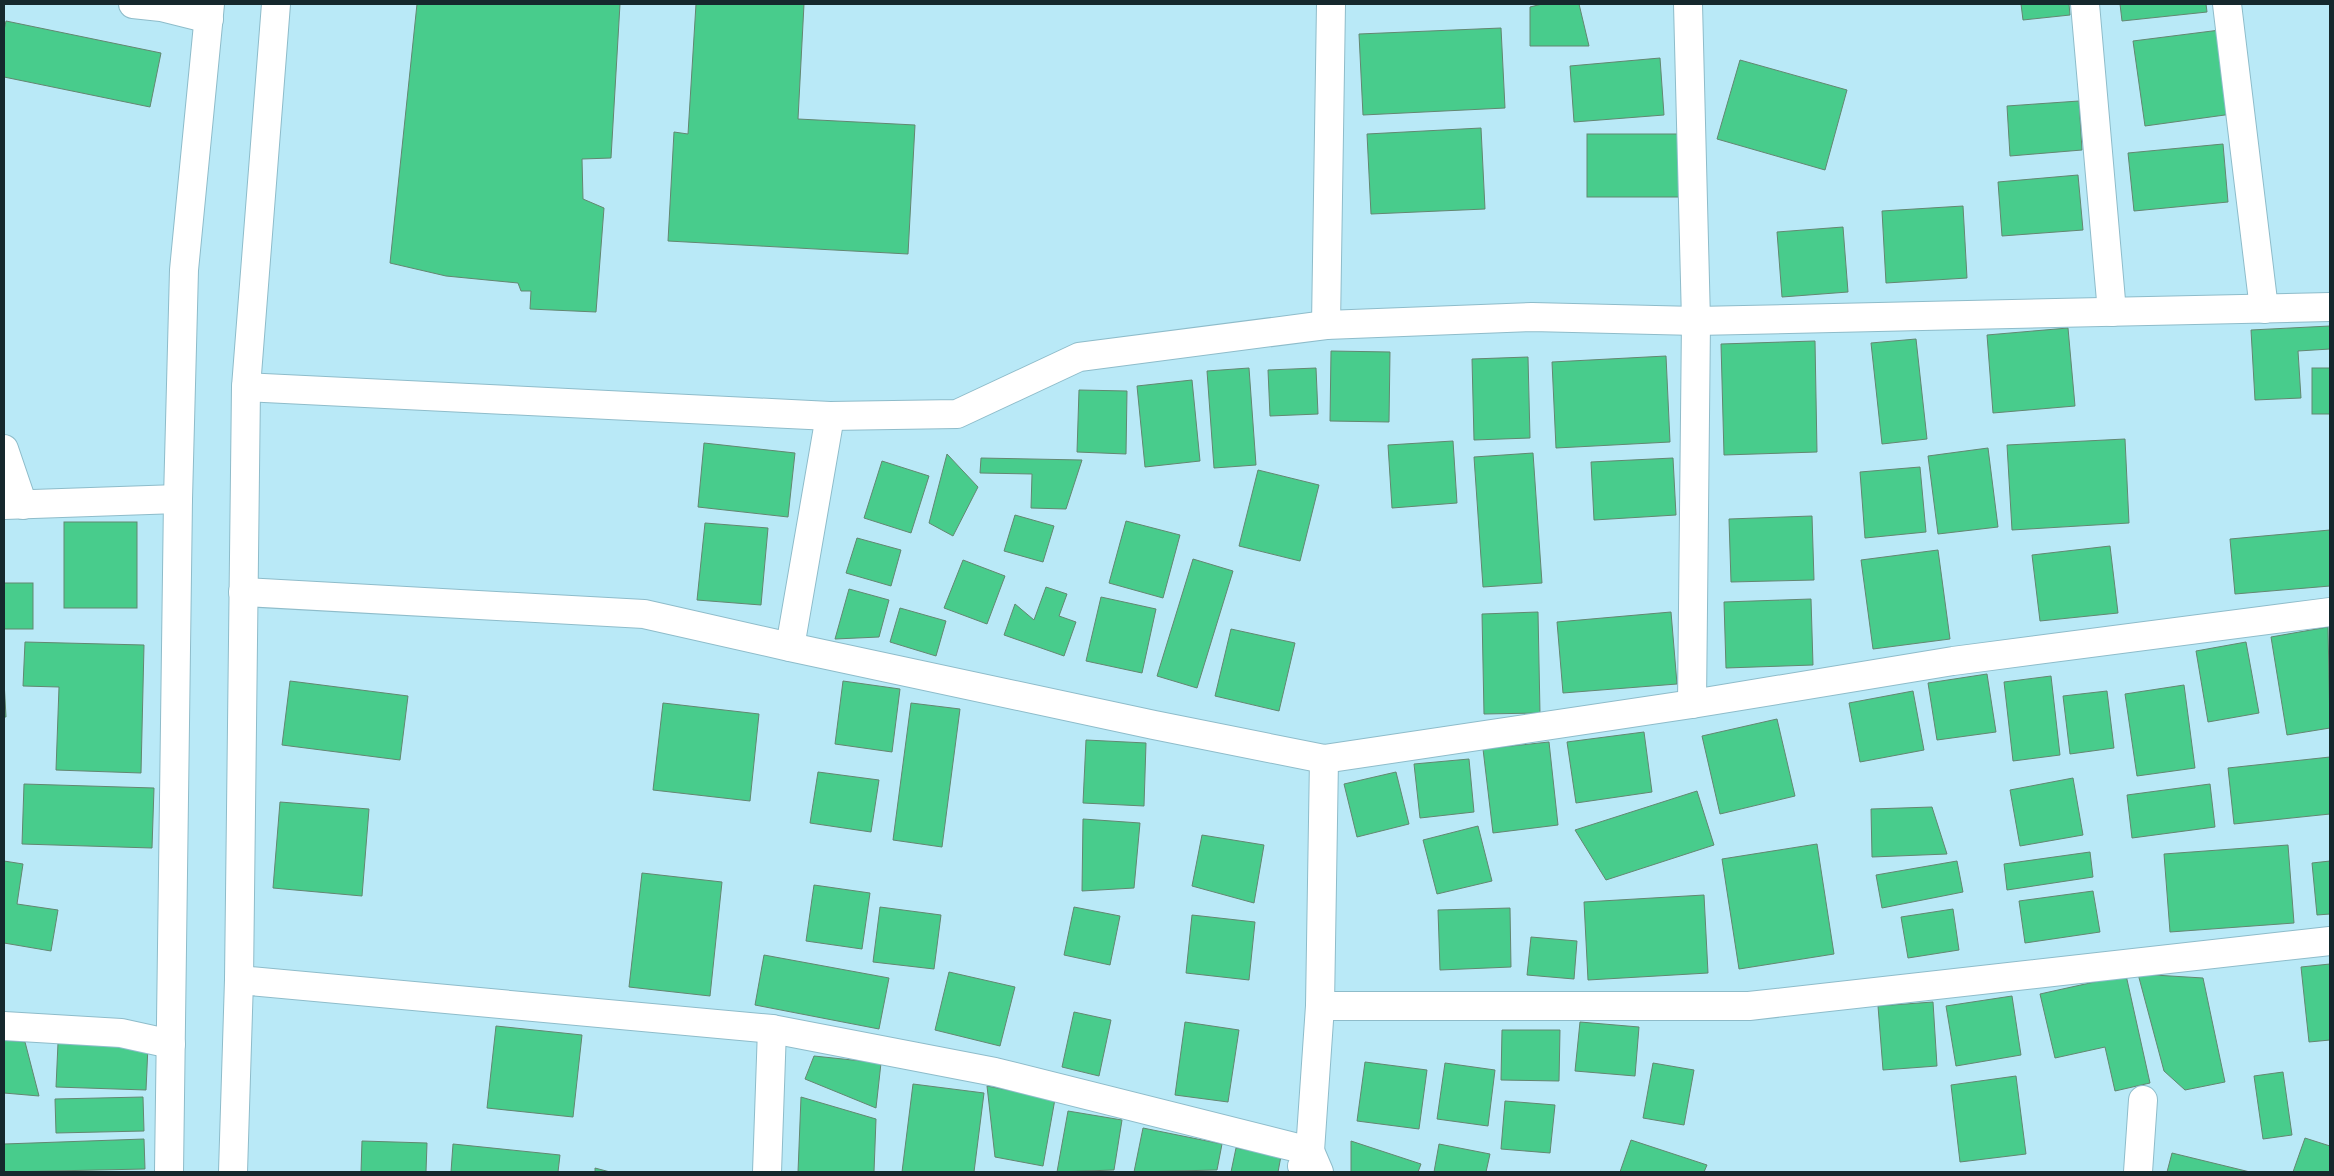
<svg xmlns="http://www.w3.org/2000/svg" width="2334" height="1176" font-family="Literata,serif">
<rect width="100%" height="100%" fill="#b9e9f7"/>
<g fill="#48cc8c" stroke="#638771">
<path d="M417,4H620L611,158L582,159L583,199L604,208L596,312L530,309L531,291H521L518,283L446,276L390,263Z"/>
<path d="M696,4H804L798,119L915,125L908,254L668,241L674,132L688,134Z"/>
<path d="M1542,4H1579L1589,46H1530V7Z"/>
<path d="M2021,4H2069L2070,15L2023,20Z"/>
<path d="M2120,4H2206L2207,12L2122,21Z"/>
<path d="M6,21L161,53L150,107L4,77V30Z"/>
<path d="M1501,28L1505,108L1363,115L1359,34Z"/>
<path d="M2220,30L2232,114L2145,126L2133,41Z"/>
<path d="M1660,58L1664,115L1574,122L1570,66Z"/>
<path d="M1740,60L1847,90L1825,170L1717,139Z"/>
<path d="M2079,101L2082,150L2010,156L2007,106Z"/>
<path d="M1481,128L1485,209L1371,214L1367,134Z"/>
<rect x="1587" y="134" width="93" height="63"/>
<path d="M2223,144L2228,202L2134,211L2128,153Z"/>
<path d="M2078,175L2083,230L2002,236L1998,182Z"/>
<path d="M1963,206L1967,278L1886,283L1882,211Z"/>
<path d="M1843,227L1848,292L1782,297L1777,232Z"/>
<path d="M2330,326V349L2298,351L2301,398L2255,400L2251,330Z"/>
<path d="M2068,328L2075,406L1993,413L1987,335Z"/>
<path d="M1916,339L1927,439L1882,444L1871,343Z"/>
<path d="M1815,341L1817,452L1724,455L1721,344Z"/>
<path d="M1331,351L1390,352L1389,422L1330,421Z"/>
<path d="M1666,356L1670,442L1556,448L1552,362Z"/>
<path d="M1528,357L1530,438L1474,440L1472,359Z"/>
<path d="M1249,368L1256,465L1214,468L1207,371Z"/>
<path d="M1316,368L1318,414L1270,416L1268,370Z"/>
<rect x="2312" y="368" width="18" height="46"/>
<path d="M1192,380L1200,461L1145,467L1137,386Z"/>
<path d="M1079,390L1127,391L1126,454L1077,452Z"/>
<path d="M2125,439L2129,523L2012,530L2007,445Z"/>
<path d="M1453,441L1457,503L1392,508L1388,445Z"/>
<path d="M704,443L795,453L788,517L698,507Z"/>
<path d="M1988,448L1998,527L1938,534L1928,456Z"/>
<path d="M1533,453L1542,583L1483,587L1474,457Z"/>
<path d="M947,454L978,487L953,536L929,523Z"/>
<path d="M981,458L1082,460L1066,509L1031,508L1032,474L980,473Z"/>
<path d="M1673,458L1676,515L1594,520L1591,462Z"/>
<path d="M882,461L929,476L911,533L864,518Z"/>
<path d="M1920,467L1926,532L1865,538L1860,472Z"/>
<path d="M1258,470L1319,485L1300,561L1239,546Z"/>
<path d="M1015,515L1054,526L1043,562L1004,551Z"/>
<path d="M1812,516L1814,580L1731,582L1729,519Z"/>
<path d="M1126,521L1180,535L1163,598L1109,583Z"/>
<rect x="64" y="522" width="73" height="86"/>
<path d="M705,523L768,528L761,605L697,600Z"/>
<path d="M2330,530V586L2235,594L2230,539Z"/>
<path d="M857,538L901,550L891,586L846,573Z"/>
<path d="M2110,546L2118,613L2040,621L2032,555Z"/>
<path d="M1938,550L1950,639L1873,649L1861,560Z"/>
<path d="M1193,559L1233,571L1197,688L1157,676Z"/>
<path d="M963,560L1005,576L987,624L944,608Z"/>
<rect x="4" y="583" width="29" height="46"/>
<path d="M1046,587L1067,594L1059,616L1076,622L1064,656L1004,635L1015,604L1034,620Z"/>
<path d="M849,589L889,600L879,637L835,639Z"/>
<path d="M1101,597L1156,609L1142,673L1086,661Z"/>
<path d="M1811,599L1813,665L1726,668L1724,602Z"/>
<path d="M900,608L946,621L936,656L890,642Z"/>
<path d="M1538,612L1540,713L1484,714L1482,614Z"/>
<path d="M1671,612L1677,684L1563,693L1557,622Z"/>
<path d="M2328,627L2330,728L2287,735L2271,637Z"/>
<path d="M1231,629L1295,643L1279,711L1215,696Z"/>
<path d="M25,642L144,645L141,773L56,770L59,687L23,686Z"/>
<path d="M2246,642L2259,713L2208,722L2196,651Z"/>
<path d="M1987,674L1996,732L1937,740L1928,683Z"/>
<path d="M2051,676L2060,755L2013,761L2004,682Z"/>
<path d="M4,681L6,717H4Z"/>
<path d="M290,681L408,696L400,760L282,745Z"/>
<path d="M843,681L900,689L892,752L835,744Z"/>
<path d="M2184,685L2195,768L2137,776L2125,694Z"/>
<path d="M1913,691L1924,750L1860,762L1849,703Z"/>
<path d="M2107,691L2114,748L2070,754L2063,696Z"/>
<path d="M663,703L759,714L750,801L653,790Z"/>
<path d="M911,703L960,709L942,847L893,840Z"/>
<path d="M1777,719L1795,796L1720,814L1702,736Z"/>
<path d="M1644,732L1652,792L1576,803L1567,742Z"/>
<path d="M1086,740L1146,743L1144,806L1083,803Z"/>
<path d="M1549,742L1558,825L1493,833L1483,749Z"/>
<path d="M2330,757V814L2234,824L2228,768Z"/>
<path d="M1469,759L1474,812L1420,818L1414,764Z"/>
<path d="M818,772L879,780L871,832L810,823Z"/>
<path d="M1396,772L1409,824L1357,837L1344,784Z"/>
<path d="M2073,778L2083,835L2020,846L2010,790Z"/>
<path d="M24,784L154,788L152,848L22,844Z"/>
<path d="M2210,784L2215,827L2132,838L2127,795Z"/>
<path d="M1697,791L1714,845L1606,880L1575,830Z"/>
<path d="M280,802L369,809L362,896L273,888Z"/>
<path d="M1932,807L1947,854L1872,857L1871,809Z"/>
<path d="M1083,819L1140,823L1134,888L1082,891Z"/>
<path d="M1478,826L1492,881L1437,894L1423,840Z"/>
<path d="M1202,835L1264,845L1254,903L1192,886Z"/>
<path d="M1817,844L1834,954L1739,969L1722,859Z"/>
<path d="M2288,845L2294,923L2170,932L2164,854Z"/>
<path d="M2090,852L2093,877L2007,890L2004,864Z"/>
<path d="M4,861L23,864L17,904L58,910L51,951L4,943Z"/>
<path d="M1957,861L1963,892L1882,908L1876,875Z"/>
<path d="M2330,861V914L2317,915L2312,863Z"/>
<path d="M642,873L722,882L710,996L629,987Z"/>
<path d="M814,885L870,893L862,949L806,941Z"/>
<path d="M2093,891L2100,932L2025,943L2019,901Z"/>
<path d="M1704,895L1708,973L1588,980L1584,902Z"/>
<path d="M880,907L941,915L934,969L873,962Z"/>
<path d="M1074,907L1120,916L1110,965L1064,955Z"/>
<path d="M1510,908L1511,967L1440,970L1438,910Z"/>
<path d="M1953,909L1959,950L1908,958L1901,917Z"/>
<path d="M1192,915L1255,922L1249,980L1186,973Z"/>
<path d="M1531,937L1577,941L1574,979L1527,975Z"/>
<path d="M764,955L889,978L879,1029L755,1005Z"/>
<path d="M2330,964V1040L2309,1042L2301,967Z"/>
<path d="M949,972L1015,987L1000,1046L935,1030Z"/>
<path d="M2138,974L2203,978L2225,1082L2185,1090L2164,1071Z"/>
<path d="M2126,975L2150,1083L2115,1091L2105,1047L2055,1058L2040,994Z"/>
<path d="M2012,996L2021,1055L1956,1066L1946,1006Z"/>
<path d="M1933,1002L1937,1066L1883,1070L1878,1006Z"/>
<path d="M1074,1012L1111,1020L1099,1076L1062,1067Z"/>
<path d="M1185,1022L1239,1030L1228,1102L1175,1095Z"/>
<path d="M1580,1022L1639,1027L1635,1076L1575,1071Z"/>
<path d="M496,1026L582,1035L573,1117L487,1108Z"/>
<path d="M1502,1030H1560L1559,1081L1501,1080Z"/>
<path d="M4,1040L25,1042L39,1096L4,1093Z"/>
<path d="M58,1043L148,1046L146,1090L56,1087Z"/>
<path d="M814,1056L881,1063L876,1108L805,1079Z"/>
<path d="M1365,1062L1427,1070L1419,1129L1357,1121Z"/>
<path d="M1445,1063L1495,1070L1488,1126L1437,1119Z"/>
<path d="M1653,1063L1694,1070L1684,1125L1643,1118Z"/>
<path d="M2283,1072L2292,1135L2263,1139L2254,1076Z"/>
<path d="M2016,1076L2026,1154L1960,1162L1951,1085Z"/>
<path d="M913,1084L984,1093L974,1172H902Z"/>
<path d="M987,1086L1055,1099L1043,1166L995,1157Z"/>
<path d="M143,1097L144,1131L56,1133L55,1099Z"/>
<path d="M801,1097L876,1119L874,1172H798Z"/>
<path d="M1505,1101L1555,1105L1550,1153L1501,1149Z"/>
<path d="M1068,1111L1122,1120L1114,1170L1057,1172Z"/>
<path d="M1143,1128L1222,1144L1217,1170L1134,1172Z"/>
<path d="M2305,1138L2330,1146V1172H2293Z"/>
<path d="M144,1139L145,1169L4,1172V1144Z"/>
<path d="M1631,1140L1707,1165L1704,1172H1620Z"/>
<path d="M362,1141L427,1143L426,1172H361Z"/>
<path d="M1351,1141L1421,1164L1418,1172H1351Z"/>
<path d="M453,1144L560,1155L558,1172H451Z"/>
<path d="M1439,1144L1490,1154L1486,1172H1434Z"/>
<path d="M1236,1148L1281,1156L1278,1172H1231Z"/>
<path d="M2172,1153L2250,1172H2167Z"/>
<path d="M595,1168L610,1172H595Z"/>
</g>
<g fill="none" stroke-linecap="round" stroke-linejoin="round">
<defs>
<g id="minor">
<path d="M133,4L161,7L209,19"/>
<path d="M1688,4L1696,321L1692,704"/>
<path d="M2085,4L2112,312"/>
<path d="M2227,4L2264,309"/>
<path d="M1326,325L1331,4"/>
<path d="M246,387L830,416L957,414L1079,357L1326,325L1532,317L1696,321L2330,307"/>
<path d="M4,449L23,505"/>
<path d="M4,505L178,499"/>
<path d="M243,592L644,614L790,647L1154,725L1324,759L1692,704L1953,661L2330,612"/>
<path d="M790,647L830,416"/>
<path d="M239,980L772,1029L995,1072L1310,1151L1319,1172"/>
<path d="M1320,1006H1749L2330,941"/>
<path d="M4,1026L121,1033L171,1044"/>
<path d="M1302,1166L1310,1151L1320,1006L1324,759"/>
<path d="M767,1172L772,1029"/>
<path d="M2138,1172L2143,1100"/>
</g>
<g id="primary">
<path d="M169,1172L178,499L184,270L210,4"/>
<path d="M233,1172L239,980L246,387L276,4"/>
</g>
</defs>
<use href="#minor" stroke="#8ebcca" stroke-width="30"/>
<use href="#primary" stroke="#8ebcca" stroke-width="30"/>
<use href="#minor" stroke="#fff" stroke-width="28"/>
<use href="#primary" stroke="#fff" stroke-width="28"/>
</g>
<rect width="2334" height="1176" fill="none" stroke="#15282d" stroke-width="10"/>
</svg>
